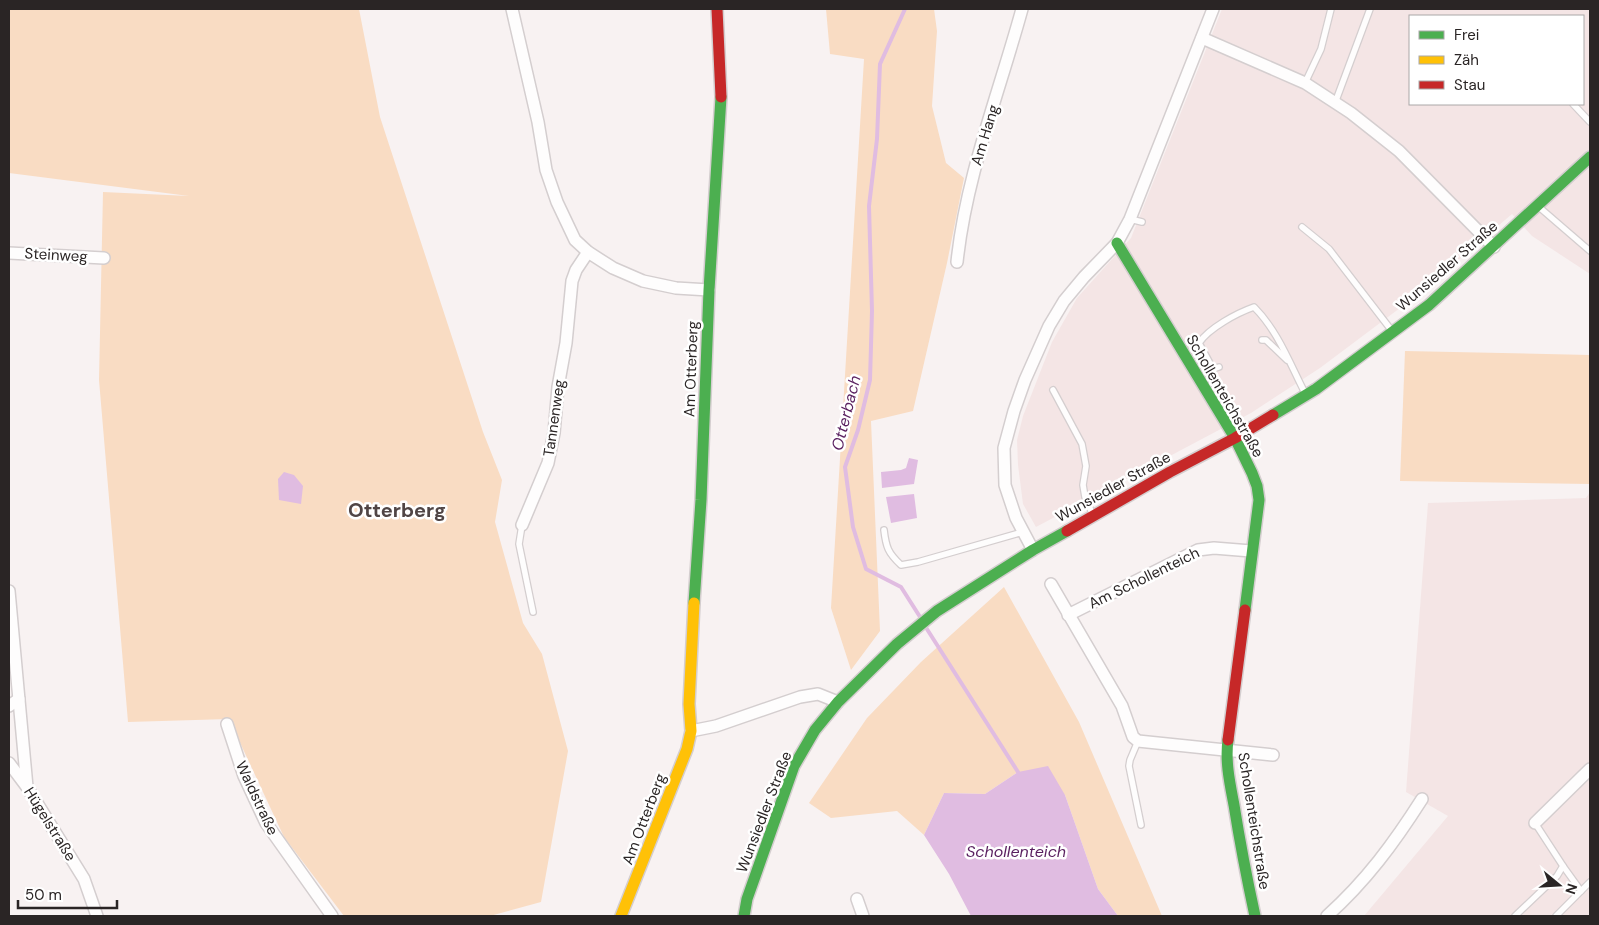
<svg xmlns="http://www.w3.org/2000/svg" width="1599" height="925" font-family="'DM Sans',sans-serif">
<rect width="100%" height="100%" fill="#f8f2f2"/>
<g fill="#f4e5e5" fill-rule="evenodd">
<path d="M1222,9H1590V274L1532,236L1512,214L1420,293L1320,368L1251,413L1036,527L1023,504L1018,465L1017,440L1023,416L1052,342L1077,298L1131,238ZM1410,16H1583V104H1410Z"/>
<path d="M1590,492V916H1364L1448,816L1406,792L1428,503L1586,498Z"/>
</g>
<g fill="#f9dcc3">
<path d="M9,9H359L380,117L483,432L502,480L495,522L523,623L542,654L568,751L541,902L490,916H344L284,837L229,719L128,722L99,380L103,192L189,196L9,173Z"/>
<path d="M826,9H934L937,31L932,106L946,163L964,178L947,263L913,411L871,421L880,631L851,670L831,608L864,59L830,54Z"/>
<path d="M1405,351L1590,355V484L1400,481Z"/>
<path d="M1004,587L1079,722L1162,916H1118L1098,889L1065,795L1018,772L985,794L944,793L924,835L897,811L831,818L809,803L867,718L921,662Z"/>
</g>
<g fill="#e0bce1">
<path d="M909,458L918,460L914,484L882,488L881,472L901,470L906,468Z"/>
<path d="M284,472L294,475L303,486L301,504L279,500L278,479Z"/>
<path d="M914,494L917,518L891,523L886,497Z"/>
<path d="M1048,766L1065,795L1098,889L1118,916H971L949,874L924,835L944,793L985,794L1018,772Z"/>
</g>
<g fill="none" stroke-linecap="round" stroke-linejoin="round">
<g stroke="#e0bce1" stroke-width="4">
<path d="M905,9L880,64L877,139L869,206L872,311L870,380L858,430L845,467L853,527L866,569L901,587L922,620"/>
<path d="M925,626L1018,772"/>
</g>
<defs>
<g id="lane">
<path d="M1305,83L1321,49L1331,9"/>
<path d="M1335,103L1370,9"/>
<path d="M1573,104L1590,122"/>
<path d="M1539,207L1590,251"/>
<path d="M1130,219L1142,222"/>
<path d="M1302,227L1329,249L1392,331"/>
<path d="M1262,340H1266L1287,360"/>
<path d="M1219,367L1213,369L1199,343C1209,328 1237,313 1254,307C1278,331 1290,364 1305,393"/>
<path d="M1053,390L1082,444L1086,466L1083,485L1085,497L1092,513"/>
<path d="M522,525L519,544L533,612"/>
<path d="M884,530C886,547 888,553 901,565L918,562L1023,532"/>
<path d="M1138,741L1130,760L1129,766L1141,825"/>
<path d="M1535,823L1563,866L1581,891L1556,916"/>
<path d="M1581,891L1590,882"/>
<path d="M1515,916L1557,876L1563,866"/>
</g>
<g id="street">
<path d="M512,9L538,122L546,170L557,202L575,240L588,252L613,268L643,281L676,288L709,290"/>
<path d="M1202,38L1305,83L1351,113L1399,151L1494,247"/>
<path d="M9,253L104,258"/>
<path d="M957,262C966,176 999,93 1022,9"/>
<path d="M522,525L548,463L554,433L558,387L566,343L572,281L576,270L588,252"/>
<path d="M1033,550L1016,518L1005,485L1004,448L1014,411L1025,380L1049,326L1064,301L1084,277L1117,243L1130,219L1213,9"/>
<path d="M1051,584L1122,706L1133,737L1138,741L1273,755"/>
<path d="M9,591L27,787"/>
<path d="M1068,615L1198,550L1214,548L1251,551"/>
<path d="M9,706L19,699"/>
<path d="M227,724L244,776L266,823L332,916"/>
<path d="M691,731L716,726L800,697L818,694L838,702"/>
<path d="M9,763L27,787L84,879L97,916"/>
<path d="M1535,823L1590,769"/>
<path d="M857,899L863,916"/>
<path d="M1327,916C1366,881 1394,843 1422,799"/>
</g>
<g id="fast">
<path d="M1117,243L1235,438L1252,473L1257,486L1259,500L1245,610"/>
<path d="M1273,415L1316,389L1429,305L1590,157"/>
<path d="M694,603L701,500L709,290L721,97"/>
<path d="M1228,740C1225,762 1230,784 1234,805C1240,843 1247,879 1255,916"/>
<path d="M744,916L747,899L794,766L815,730L838,702L897,644L937,611L1033,550L1067,531"/>
</g>
<path id="slow" d="M621,916L687,749L691,731L689,704L694,603"/>
<g id="jam">
<path d="M717,9L721,97"/>
<path d="M1067,531L1170,472L1235,438L1273,415"/>
<path d="M1228,740L1245,610"/>
</g>
</defs>
<use href="#lane" stroke="#d4cecf" stroke-width="8"/>
<use href="#street" stroke="#d4cecf" stroke-width="14"/>
<use href="#fast" stroke="#d4cecf" stroke-width="14"/>
<use href="#slow" stroke="#d4cecf" stroke-width="14"/>
<use href="#jam" stroke="#d4cecf" stroke-width="14"/>
<use href="#lane" stroke="#fefdfd" stroke-width="5.5"/>
<use href="#street" stroke="#fefdfd" stroke-width="11"/>
<use href="#fast" stroke="#4caf50" stroke-width="11"/>
<use href="#slow" stroke="#ffc107" stroke-width="11"/>
<use href="#jam" stroke="#c62828" stroke-width="11"/>
</g>
<g text-anchor="middle" dominant-baseline="central" stroke-width="5" stroke-linejoin="round" paint-order="stroke">
<g font-size="15" fill="#2a2525" stroke="#fff">
<text transform="translate(985 135) rotate(-73)">Am Hang</text>
<text transform="translate(56 255) rotate(3)">Steinweg</text>
<text transform="translate(1447 266) rotate(-41)">Wunsiedler Straße</text>
<text transform="translate(691 369) rotate(-88)">Am Otterberg</text>
<text transform="translate(1225 396) rotate(60)">Schollenteichstraße</text>
<text transform="translate(554 418) rotate(-82)">Tannenweg</text>
<text transform="translate(1113 487) rotate(-29)">Wunsiedler Straße</text>
<text transform="translate(1144 578) rotate(-26)">Am Schollenteich</text>
<text transform="translate(257 798) rotate(65)">Waldstraße</text>
<text transform="translate(764 812) rotate(-69)">Wunsiedler Straße</text>
<text transform="translate(644 819) rotate(-69)">Am Otterberg</text>
<text transform="translate(1254 821) rotate(81)">Schollenteichstraße</text>
<text transform="translate(50 824) rotate(58)">Hügelstraße</text>
</g>
<g font-size="16" font-style="italic" fill="#591f5f" stroke="#fff">
<text transform="translate(846 413) rotate(-76)">Otterbach</text>
<text x="1016" y="851">Schollenteich</text>
</g>
<g font-size="20" font-weight="bold" fill="#504545" stroke="#fff">
<text x="397" y="510">Otterberg</text>
</g>
</g>
<rect width="1599" height="925" fill="none" stroke="#2a2525" stroke-width="20"/>
<rect x="1409" y="15" width="175" height="90" fill="#ffffff" stroke="#aaa8a8"/>
<rect x="1419" y="31" width="25" height="8" fill="#4caf50" stroke="#aaa8a8"/>
<text x="1454" y="40" font-size="15" fill="#2a2525">Frei</text>
<rect x="1419" y="56" width="25" height="8" fill="#ffc107" stroke="#aaa8a8"/>
<text x="1454" y="65" font-size="15" fill="#2a2525">Zäh</text>
<rect x="1419" y="81" width="25" height="8" fill="#c62828" stroke="#aaa8a8"/>
<text x="1454" y="90" font-size="15" fill="#2a2525">Stau</text>
<g transform="translate(1559 885) rotate(108)" stroke="#ffffff" stroke-width="4" paint-order="stroke">
<path d="M0-4L9 19L0 12L-9 19Z" fill="#2a2525"/>
<text y="-8" font-size="14" font-weight="bold" text-anchor="middle" fill="#2a2525">N</text>
</g>
<path d="M18 900v8h99v-8" fill="none" stroke="#2a2525" stroke-width="2.5"/>
<text x="25" y="900" font-size="15" fill="#2a2525" stroke="#ffffff" stroke-width="4" paint-order="stroke">50 m</text>
</svg>
